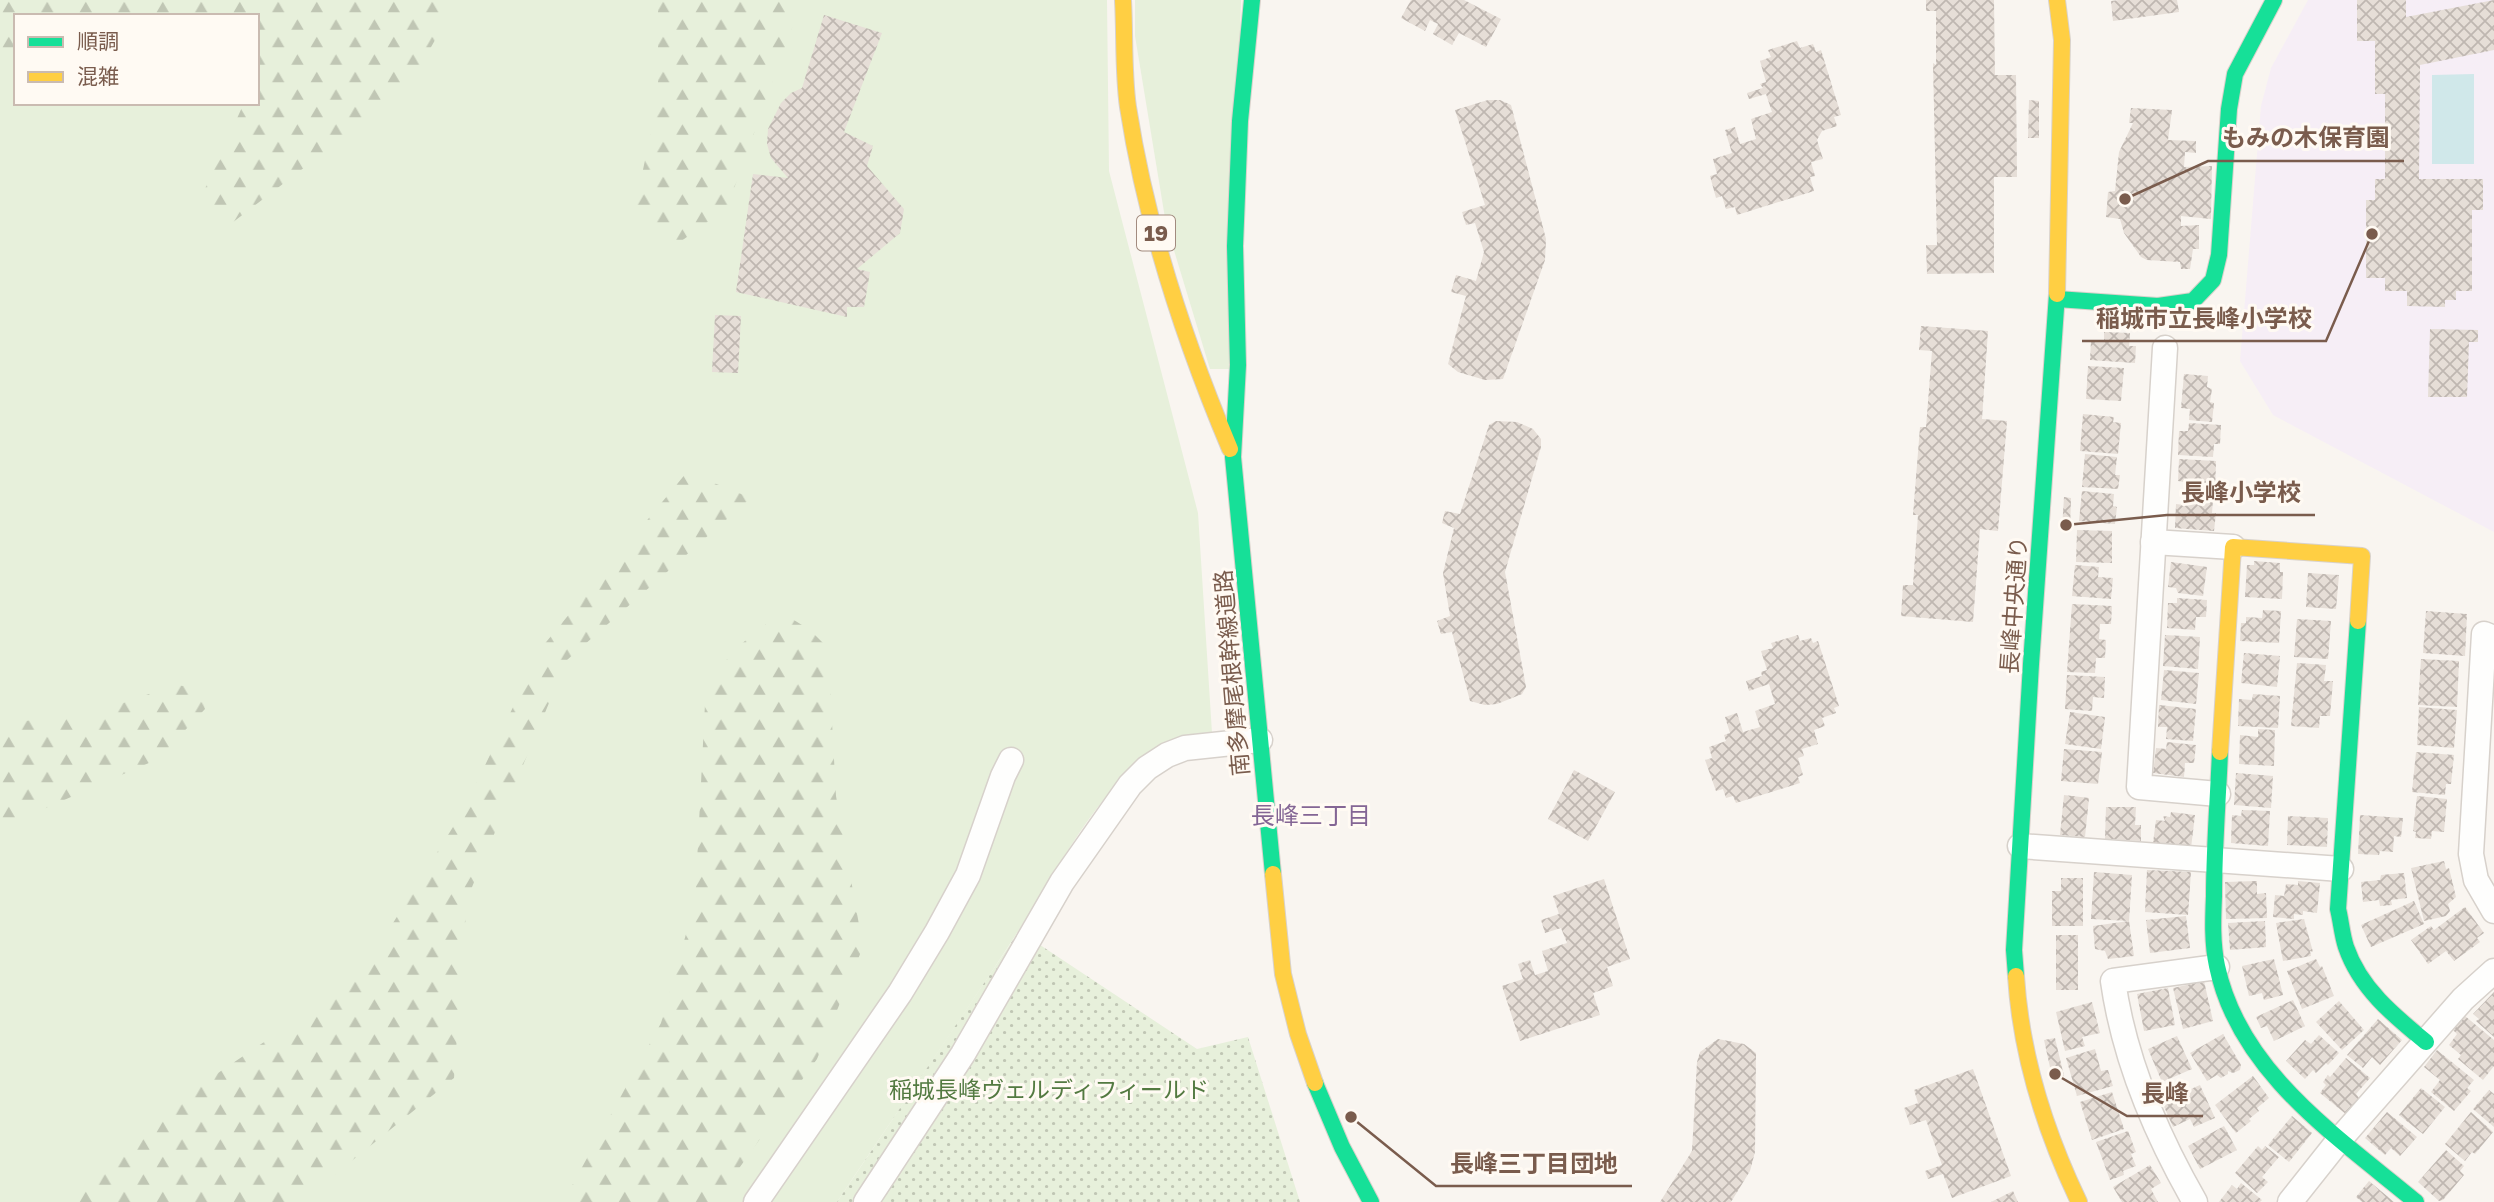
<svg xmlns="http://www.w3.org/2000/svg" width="2494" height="1202" font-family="'Golos Text','Noto Sans JP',sans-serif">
<defs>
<pattern id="forest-firs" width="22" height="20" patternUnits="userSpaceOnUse" patternTransform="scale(1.75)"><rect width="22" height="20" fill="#e7f0db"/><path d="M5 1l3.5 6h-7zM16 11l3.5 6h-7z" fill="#c0c6b4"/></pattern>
<pattern id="park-dots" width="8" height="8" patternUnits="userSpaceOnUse" patternTransform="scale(1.75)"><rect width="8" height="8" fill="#e7f0db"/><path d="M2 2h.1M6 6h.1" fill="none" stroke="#c0c6b4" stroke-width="1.8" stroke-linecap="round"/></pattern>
<pattern id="building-cross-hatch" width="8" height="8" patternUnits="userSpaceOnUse" patternTransform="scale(1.75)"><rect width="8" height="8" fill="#e6ded7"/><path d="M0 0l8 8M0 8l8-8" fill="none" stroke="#bfb7b1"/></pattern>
</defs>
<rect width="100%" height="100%" fill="#f9f5f0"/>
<path fill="#f6eef6" d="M2308,0H2494V532L2273,415L2240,361L2261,106L2271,68Z"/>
<g fill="#e7f0db" fill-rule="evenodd">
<path d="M0,0H1107L1109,171L1198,513L1212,733C1195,736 1177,736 1161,746C1095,790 1059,869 1017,933C958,1024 897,1112 837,1202H0ZM16,16H257V103H16Z"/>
<path d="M1135,0H1241L1230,369H1210L1166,224L1135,36Z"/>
</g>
<g fill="url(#forest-firs)">
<path d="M0,0H458L407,89L228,226L198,204L244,103H257V16H16V56L0,61Z"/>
<path d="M658,0H802L727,208L673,247L633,216L658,100Z"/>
<path d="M687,472L751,498L567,660L467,899L454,1078L301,1202H68L200,1085L358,979L463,811L542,647Z"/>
<path d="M781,612L810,630L828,648L836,796L863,947L817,1059L715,1202H563L661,1023L695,902L705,704L730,653Z"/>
<path d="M175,685L201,688L205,709L158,759L0,828V719L15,722L91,714Z"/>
</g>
<path fill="url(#park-dots)" d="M1019,931L1197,1049L1248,1037L1300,1202H837Z"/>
<path fill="#d0e8ea" d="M2474,74V164H2432V75Z"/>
<g fill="url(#building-cross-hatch)">
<path d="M1411,0H1464L1501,19L1486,47L1459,33L1452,45L1433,34L1438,24L1430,20L1425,31L1401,18Z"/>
<path d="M1926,0H1994L1995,75H2016L2017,177H1994V273L1927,274L1926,245H1937L1933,63L1936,65V11H1926Z"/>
<path d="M2119,0H2177L2179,12L2113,21L2111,1Z"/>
<path d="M2357,0H2406V17L2494,0V50L2420,65L2419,179H2483V210H2472V291H2456V300H2445V307L2407,306V291H2385V278H2366V200H2375V179H2385V94H2375V41H2357Z"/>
<path d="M824,15L882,33L844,132L873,146L867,166L904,209L900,233L857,269L870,272L864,307H847V317L736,292L753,174L788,178L771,158L767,144L768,129L781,103L791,93L802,88Z"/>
<path d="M1797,41L1800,48L1813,44L1816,52L1821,50L1841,115L1834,117L1837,126L1822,131L1817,140L1823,159L1811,162L1815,176L1810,177L1814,191L1737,215L1735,207L1726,209L1722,196L1716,198L1710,176L1717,174L1713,159L1732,153L1725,130L1735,127L1740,144L1756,139L1751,119L1772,112L1766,94L1749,99L1747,93L1763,88L1760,84L1766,82L1760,61L1771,57L1768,50Z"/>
<path d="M1488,100H1500L1511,105L1546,239L1545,260L1503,379L1485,380L1458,372L1448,364L1466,296L1451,292L1456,275L1476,281L1484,252L1475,223L1466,225L1462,212L1485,205L1455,110Z"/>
<path d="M2029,100L2039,101V138H2028Z"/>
<path d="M2131,108L2172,110L2168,140L2196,141V153L2185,152L2184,167L2212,166L2211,219L2181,216V226L2199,225V249H2193L2190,269H2181L2180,262L2147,260L2141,257L2124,233L2120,219L2106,217L2108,192L2115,191L2119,152L2133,123H2129Z"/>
<path d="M715,315L741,316L738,373L712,372Z"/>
<path d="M1921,326L1988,331L1982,419L2007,421L1998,531L1980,529L1973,622L1901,616L1903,585H1913L1918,515H1913L1920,427H1926L1932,351L1919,350Z"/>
<path d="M2430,329L2478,330V342H2469L2467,397H2428Z"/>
<path d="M2104,332L2130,333L2129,346H2136L2135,363L2090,360L2091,341L2104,342Z"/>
<path d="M2088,366L2124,368L2121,401L2086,399Z"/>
<path d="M2184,374L2208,376L2207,387L2212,389L2210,402L2214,403L2212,422L2189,420L2190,409L2181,408Z"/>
<path d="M2083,414L2114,417L2113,422L2121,423L2118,454L2080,451Z"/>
<path d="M1496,421L1517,422L1533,429L1541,439V447L1505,572L1526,687L1522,694L1497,704L1485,705L1470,701L1452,632L1441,634L1437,621L1450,616L1443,573L1454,528L1442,523L1445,511L1460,514L1489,425Z"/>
<path d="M2189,423L2221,425L2220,444H2214L2213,457L2178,455L2179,431H2188Z"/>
<path d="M2085,454L2117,457L2115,475H2120L2118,489L2082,487Z"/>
<path d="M2179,459L2216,461L2215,495L2183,493L2184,482L2178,481Z"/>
<path d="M2082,491L2114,494L2113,506L2117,507L2115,524L2079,521Z"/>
<path d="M2064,497L2071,498L2070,530H2062Z"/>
<path d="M2185,498L2213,500L2212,513H2216L2214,531L2175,528L2176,504L2184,505Z"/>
<path d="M2077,530L2112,531V563L2076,562Z"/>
<path d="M2254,561L2280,563V572H2283L2282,599L2245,597L2247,565H2254Z"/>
<path d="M2171,562L2207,567L2203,596L2178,593L2176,588L2168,587Z"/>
<path d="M2075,565L2099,567L2098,577L2113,578L2111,599L2072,596Z"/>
<path d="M2308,573L2339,575L2336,609L2306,607Z"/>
<path d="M2177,598L2207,600L2206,617H2196L2195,630L2167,628L2168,603H2177Z"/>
<path d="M2072,604L2112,606L2111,624H2100L2099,639L2106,640L2105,658H2096L2095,673L2067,672Z"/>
<path d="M2263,610L2281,611L2279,643L2240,641L2241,623H2246V617L2262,618Z"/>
<path d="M2426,611L2467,614L2465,656L2423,653Z"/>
<path d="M2297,619L2331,621L2328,659L2294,657Z"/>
<path d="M1798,635L1800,641L1811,638L1813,643L1818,641L1839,706L1834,708L1836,713L1822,718L1825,726L1814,730L1818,744L1802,749L1804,756L1798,758L1803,775L1798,777L1800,783L1736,803L1733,796L1726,798L1723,789L1716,791L1705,760L1712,758L1709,747L1726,741L1724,735L1730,733L1725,717L1737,713L1743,732L1760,727L1755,711L1775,704L1769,684L1749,691L1746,681L1762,676L1761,672L1767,670L1761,651L1773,648L1771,643Z"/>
<path d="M2165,635L2200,637L2198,669L2163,666Z"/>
<path d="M2244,653L2280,656L2277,687L2241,683Z"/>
<path d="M2421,659L2459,661L2457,707L2418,705Z"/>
<path d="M2297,663L2326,665L2324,681H2333L2330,716H2320L2319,728L2291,726Z"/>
<path d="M2164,670L2199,673L2196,704L2161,700Z"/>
<path d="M2067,675L2105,677L2104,698L2093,697L2092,711L2065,709Z"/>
<path d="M2253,694L2280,696L2278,728L2238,726L2239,699L2252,700Z"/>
<path d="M2159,705L2196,709L2193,741L2166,739L2167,727H2158Z"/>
<path d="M2419,707L2457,710L2454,748L2417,745Z"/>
<path d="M2070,712L2105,717L2101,749L2065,744Z"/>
<path d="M2258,729L2275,730L2274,766L2239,764L2240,735L2258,737Z"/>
<path d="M2167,742L2196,745L2194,763H2185L2184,777L2153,773L2156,748L2166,749Z"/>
<path d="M2064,749L2102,752L2098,784L2061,781Z"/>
<path d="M2416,752L2454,755L2451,784H2446L2445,795L2412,792Z"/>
<path d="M1574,770L1615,792L1588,841L1548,819Z"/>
<path d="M2236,773L2273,776L2271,808L2234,805Z"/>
<path d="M2064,795L2089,798L2085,837L2060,835Z"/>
<path d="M2417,796L2447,799L2444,832L2432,831L2431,839L2415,838L2416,832L2413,831Z"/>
<path d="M2106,807H2136L2135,825H2141V841L2105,839Z"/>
<path d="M2242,810L2270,811L2268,846L2231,843L2232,815L2241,816Z"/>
<path d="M2171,812L2195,815L2191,848L2153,843L2156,820L2165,821L2163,816L2170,817Z"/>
<path d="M2360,815L2403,818L2401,837L2394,836L2393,852L2380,851L2379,855L2358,854Z"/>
<path d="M2288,816L2328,818L2327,847L2287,845Z"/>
<path d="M2444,861L2446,869L2449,868L2456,897L2448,904L2450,911L2446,916L2424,921L2411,868Z"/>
<path d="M2147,870L2191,872L2188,915L2145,912Z"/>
<path d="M2094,872L2132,875L2129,921L2091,919Z"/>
<path d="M2404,873L2407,898L2391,900L2392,905L2380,906L2379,900L2363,902L2361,882L2380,880L2381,875Z"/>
<path d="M2061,878H2083V926H2052V891H2061Z"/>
<path d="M1604,879L1630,959L1607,967L1613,986L1593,993L1600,1015L1520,1041L1502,986L1523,979L1518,964L1530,960L1535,975L1548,971L1542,951L1567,943L1561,928L1545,933L1541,920L1559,914L1553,896Z"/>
<path d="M2257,881V894L2266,893L2267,918L2226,919L2225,882Z"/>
<path d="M2298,881L2320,883L2317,913L2303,911V915L2294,914V919L2273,917L2275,895L2284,896L2286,884L2298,885Z"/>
<path d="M2414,901L2424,924L2371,947L2361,925Z"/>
<path d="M2465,907L2484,933L2477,938L2480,942L2454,961L2446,951L2428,964L2411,940L2431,926L2434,930Z"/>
<path d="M2186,916L2190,948L2150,953L2146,920Z"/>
<path d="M2304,919L2313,952L2310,951L2311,956L2283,961L2276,923Z"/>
<path d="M2129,921L2134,956L2108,959L2105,951L2095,949L2093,926Z"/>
<path d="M2265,921L2266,947L2230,950L2228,923Z"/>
<rect x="2056" y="935" width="22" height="55"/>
<path d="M2274,959L2283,995L2264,1000L2262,993L2249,996L2242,966Z"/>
<path d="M2316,959L2320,967L2322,966L2334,996L2302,1009L2287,971Z"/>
<path d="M2204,981L2213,1021L2183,1029L2173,988Z"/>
<path d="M2168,988L2175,1025L2144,1031L2137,994Z"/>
<path d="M2494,992V1037L2476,1021L2479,1019L2473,1014Z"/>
<path d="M2293,1000L2305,1026L2274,1041L2267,1026L2261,1028L2256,1017Z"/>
<path d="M2339,1001L2364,1030L2342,1050L2316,1022Z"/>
<path d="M2092,1002L2100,1033L2082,1037L2085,1046L2065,1051L2056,1012Z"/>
<path d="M2465,1016L2494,1040V1066L2483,1080L2458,1059L2461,1055L2449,1045L2457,1034L2453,1030Z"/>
<path d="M2378,1019L2402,1040L2380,1065L2372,1057L2363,1068L2347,1055Z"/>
<path d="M2223,1034L2241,1065L2240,1070L2233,1073L2228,1071V1074L2221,1078L2217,1075L2207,1081L2190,1053Z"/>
<path d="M2319,1035L2339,1053L2328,1065L2326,1063L2316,1073L2313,1070L2305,1079L2286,1061L2305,1040L2311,1044Z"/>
<path d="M2177,1036L2192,1069L2162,1082L2148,1049Z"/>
<path d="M2055,1038L2064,1076L2053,1081L2044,1040Z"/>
<path d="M1718,1039L1744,1044L1756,1053L1755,1152L1750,1171L1731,1202H1660L1692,1151L1697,1062L1700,1052Z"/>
<path d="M2095,1049L2101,1071L2108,1070L2113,1086L2077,1096L2066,1058Z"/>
<path d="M2437,1050L2474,1080L2467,1088L2471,1091L2454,1111L2431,1092L2440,1080L2424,1067Z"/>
<path d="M2346,1058L2370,1078L2356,1094L2360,1099L2347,1115L2320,1093L2326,1085L2323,1082L2328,1075L2330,1077Z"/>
<path d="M1973,1069L2011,1176L1952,1198L1943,1174L1928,1179L1925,1171L1942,1165L1926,1120L1910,1125L1904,1108L1918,1103L1914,1090Z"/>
<path d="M2253,1076L2269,1098L2257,1108L2259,1111L2249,1119L2251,1121L2236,1133L2215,1105Z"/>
<path d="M2200,1085L2215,1118L2194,1127L2190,1119L2173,1127L2162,1102Z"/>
<path d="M2421,1088L2445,1107L2423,1134L2399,1115Z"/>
<path d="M2489,1090L2494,1094V1127L2473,1109Z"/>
<path d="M2112,1092L2124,1129L2092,1140L2080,1102Z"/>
<path d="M2387,1112L2417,1137L2400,1156L2391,1148L2385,1155L2365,1138Z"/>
<path d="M2471,1112L2493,1132L2475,1154L2472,1152L2465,1161L2445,1144Z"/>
<path d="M2292,1116L2312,1133L2289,1162L2268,1145Z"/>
<path d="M2224,1126L2237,1150L2200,1169L2188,1146Z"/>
<path d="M2128,1131L2136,1152L2131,1154L2136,1166L2123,1171L2124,1175L2110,1180L2096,1142Z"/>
<path d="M2258,1146L2262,1150L2265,1146L2279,1157L2262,1177L2268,1182L2257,1193L2235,1173Z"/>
<path d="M2446,1150L2464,1166L2460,1171L2464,1175L2443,1200L2439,1201L2418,1182Z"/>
<path d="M2150,1165L2161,1183L2151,1189L2158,1202H2122L2113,1187Z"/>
<path d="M2369,1181L2394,1202H2362L2356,1197Z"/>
<path d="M2241,1183L2262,1200L2260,1202H2219L2232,1185L2237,1189Z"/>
<path d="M2013,1191L2018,1202H1991Z"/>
</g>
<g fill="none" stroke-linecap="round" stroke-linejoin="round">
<defs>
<g id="street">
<path d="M2165,348L2139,787L2218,794"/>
<path d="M2153,542L2233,547"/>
<path d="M2494,638L2484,634L2471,854L2476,880L2494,911"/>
<path d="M2020,846L2341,869"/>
<path d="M756,1202L900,993L937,932L968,875L1003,776L1011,760"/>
<path d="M866,1202L963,1054L1062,882L1130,785L1147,768L1167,755L1185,748L1260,740"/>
<path d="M2195,1202C2156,1134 2124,1059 2113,981L2217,967"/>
<path d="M2290,1202L2340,1139L2463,999L2494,971"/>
</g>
<g id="fast">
<path d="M1252,0L1240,121L1235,246L1238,365L1233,457L1273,874"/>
<path d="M2057,299L2158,306L2193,301L2213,280L2219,255L2229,109L2235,74L2274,0"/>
<path d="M2358,621L2338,909C2341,921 2342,935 2346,947C2360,988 2393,1015 2426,1042"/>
<path d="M2220,752C2218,800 2214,848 2214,896C2213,919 2212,943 2217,966C2239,1072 2338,1137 2416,1202"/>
<path d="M2016,976L2014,950L2031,664L2057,294"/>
<path d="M1315,1083L1342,1147L1371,1202"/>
</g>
<g id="slow">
<path d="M1123,0C1125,35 1123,72 1128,107C1146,224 1184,340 1230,449"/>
<path d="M2057,0L2062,40L2057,294"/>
<path d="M2220,752L2233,547L2362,556L2358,621"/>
<path d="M1273,874L1283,974L1298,1034L1315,1083"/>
<path d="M2016,976C2021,1056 2045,1131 2079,1202"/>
</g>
</defs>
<use href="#street" stroke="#d7d1cb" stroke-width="27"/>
<use href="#fast" stroke="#d9d2cb" stroke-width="18"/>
<use href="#slow" stroke="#d9d2cb" stroke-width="18"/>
<use href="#street" stroke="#fefefd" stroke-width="24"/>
<use href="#fast" stroke="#16e098" stroke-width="16"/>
<use href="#slow" stroke="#ffcf43" stroke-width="16"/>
</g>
<g text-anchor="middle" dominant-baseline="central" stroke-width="6" stroke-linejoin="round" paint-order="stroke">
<rect fill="#fffaf3" stroke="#a28b7f" stroke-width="2" x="1137" y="215.5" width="38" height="35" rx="5"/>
<g font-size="21" font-weight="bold" fill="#7a5c4d">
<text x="1156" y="233">19</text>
</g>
<g font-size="23" fill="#7a5c4d" stroke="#fffaf3">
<text transform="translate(2013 605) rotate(-86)">長峰中央通り</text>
<text transform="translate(1231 673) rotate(-95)">南多摩尾根幹線道路</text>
</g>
<g font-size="23" fill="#537a41" stroke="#fffaf3">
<text x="1049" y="1089">稲城長峰ヴェルディフィールド</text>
</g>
<g font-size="24" fill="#846695" stroke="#fffaf3">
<text x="1311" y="814">長峰三丁目</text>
</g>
</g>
<path fill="none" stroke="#7a5c4d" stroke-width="2.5" d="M2125 199L2208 161H2404M2372 234L2326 341H2082M2066 525L2167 515H2315M2055 1074L2127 1116H2203M1351 1117L1436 1186H1632"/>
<g fill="#7a5c4d" stroke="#fffaf3" stroke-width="2.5">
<circle cx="2125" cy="199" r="7"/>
<circle cx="2372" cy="234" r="7"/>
<circle cx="2066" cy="525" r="7"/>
<circle cx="2055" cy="1074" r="7"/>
<circle cx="1351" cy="1117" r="7"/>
</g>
<g font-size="24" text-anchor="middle" font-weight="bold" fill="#7a5c4d" stroke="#fffaf3" stroke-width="6" stroke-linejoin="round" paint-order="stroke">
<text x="2306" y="146">もみの木保育園</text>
<text x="2204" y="327">稲城市立長峰小学校</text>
<text x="2241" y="501">長峰小学校</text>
<text x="2165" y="1102">長峰</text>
<text x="1534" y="1172">長峰三丁目団地</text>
</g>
<rect x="14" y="14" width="245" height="91" fill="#fffaf3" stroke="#cabbb1" stroke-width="2"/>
<rect x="28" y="37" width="35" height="10" fill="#16e098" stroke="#cabbb1" stroke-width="2"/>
<text x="77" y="49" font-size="21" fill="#7a5c4d">順調</text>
<rect x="28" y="72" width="35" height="10" fill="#ffcf43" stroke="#cabbb1" stroke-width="2"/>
<text x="77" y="84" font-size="21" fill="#7a5c4d">混雑</text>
</svg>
